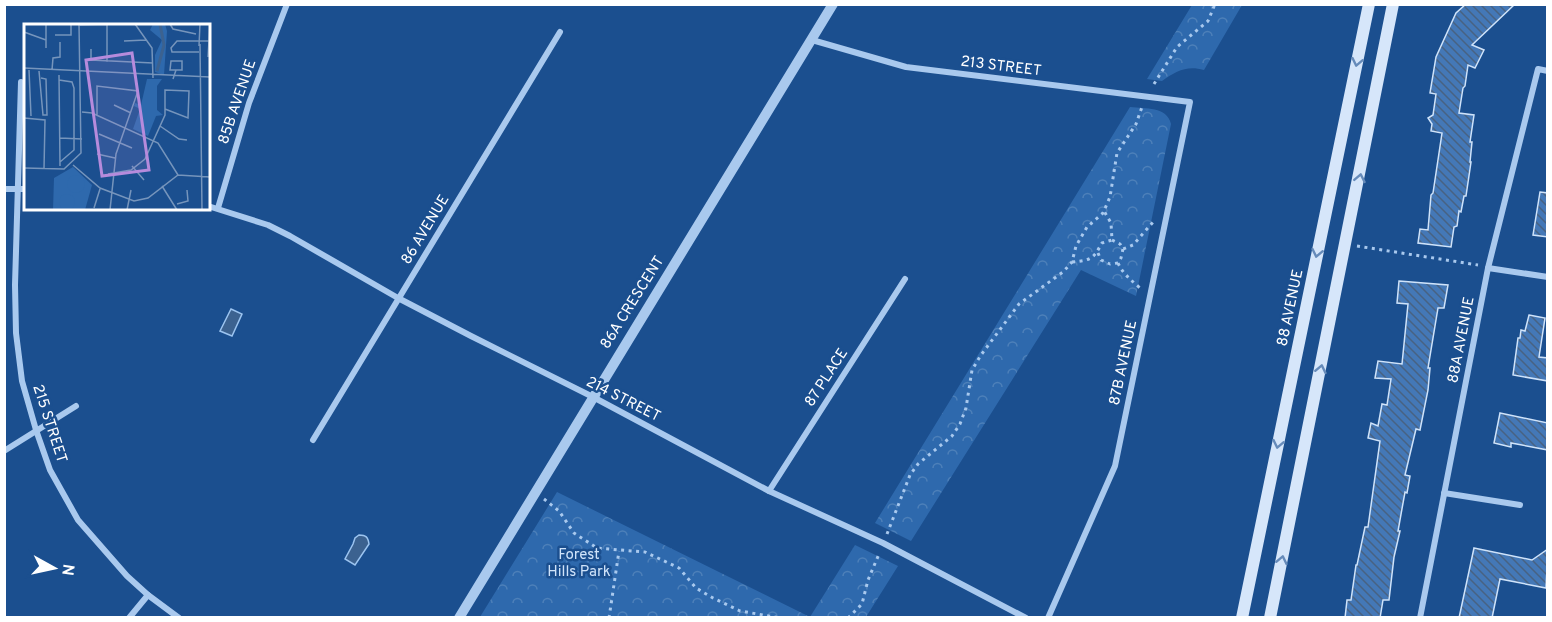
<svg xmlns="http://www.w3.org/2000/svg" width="1552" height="622" font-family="Overpass,sans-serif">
<defs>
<pattern id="park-crowns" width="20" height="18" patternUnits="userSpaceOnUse" patternTransform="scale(1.5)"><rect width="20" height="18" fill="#2e69ad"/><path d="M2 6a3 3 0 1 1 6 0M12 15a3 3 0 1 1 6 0" fill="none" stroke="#4d80b9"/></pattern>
<pattern id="building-back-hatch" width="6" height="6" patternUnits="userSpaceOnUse" patternTransform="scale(1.5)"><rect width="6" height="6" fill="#4478b7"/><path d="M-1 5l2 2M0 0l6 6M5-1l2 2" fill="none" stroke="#486282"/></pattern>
</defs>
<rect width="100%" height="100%" fill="#1b4f8f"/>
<g fill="url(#park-crowns)">
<path d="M1192,5H1242L1204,70C1187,65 1176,71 1162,81L1147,79Z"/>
<path d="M1130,107C1145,109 1167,106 1171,124L1136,296L1081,270L911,541L875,523Z"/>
<path d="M557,492L810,617L855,545L898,566L866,617H480Z"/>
</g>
<g fill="#3c6290" stroke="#9cc4f0" stroke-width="1.5">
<path d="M231,309L242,314L232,336L220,331Z"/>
<path d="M359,535C366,535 368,537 369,544L355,565L345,559L353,544L355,538Z"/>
</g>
<g fill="url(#building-back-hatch)" stroke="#cfe3fa" stroke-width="1.5">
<path d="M1466,4H1515L1472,45L1484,50L1475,68L1468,65L1465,86L1463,88L1459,113L1474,115L1470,142H1472L1470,162H1471L1466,196H1464L1461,212L1459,211L1457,226L1454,227L1451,247L1418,243L1420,229L1428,230L1431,195L1433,193L1442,133L1431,131L1432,124L1428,118L1433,115L1436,94L1430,93L1436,57L1456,13Z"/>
<path d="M1540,192L1548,193V237L1533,235Z"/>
<path d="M1399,281L1448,285L1444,308H1438L1428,368H1430L1428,390L1420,430L1416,429L1405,475L1410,476L1407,493L1405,492L1398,531H1400L1394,557L1389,600H1383L1380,618H1345L1347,600H1351L1356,565H1357L1365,527H1368L1380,441L1368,438L1371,423L1378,426L1382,404L1387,405L1391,379L1375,378L1378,361L1402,364L1408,304L1397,303Z"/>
<path d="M1529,315L1545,318L1539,357L1548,358V381L1513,375L1518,338H1520L1521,330L1525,331Z"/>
<path d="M1500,413L1548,423V450L1511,443V447L1494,443Z"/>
<path d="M1474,548L1532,560L1548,549L1546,588L1500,579L1492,618H1459Z"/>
</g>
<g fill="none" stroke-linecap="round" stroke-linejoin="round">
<g stroke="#a9c9ee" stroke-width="3" stroke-dasharray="3 4.5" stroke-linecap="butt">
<path d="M1154,84L1177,47L1208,21L1215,4"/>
<path d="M1112,240L1120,244L1123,249L1133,245L1154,221"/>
<path d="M1357,246L1478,265"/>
<path d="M1123,249L1121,258L1118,263C1123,274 1131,280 1140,288"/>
<path d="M1098,253L1101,260L1110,264L1118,263"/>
<path d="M1072,262C1092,260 1093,259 1102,243L1112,240L1111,223L1104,211"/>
<path d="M544,499L559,511L574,533L597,548L645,552L679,568L696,588L713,598L740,611L781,618"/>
<path d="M887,534L910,475L918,464L952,436L960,424L966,408L972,370L981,355L1019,304L1063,272L1072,262L1076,246L1087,227L1103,213L1110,197L1117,153L1136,124L1142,107"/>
<path d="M609,618L619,551"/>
<path d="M848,618L862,604L868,580L879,554"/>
</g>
<g stroke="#a9c9ee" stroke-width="6">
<path d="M812,40L906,67L1190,102L1115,466L1048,618"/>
<path d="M21,82L15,285L16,333L22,381L36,430L50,470L78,520L127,576L148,595L179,618"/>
<path d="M4,189H26"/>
<path d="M208,206L268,225L290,236L398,298L471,336L593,397L769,491L883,543L1026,618"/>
<path d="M218,208L249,103L287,4"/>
<path d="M1488,268L1548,277"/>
<path d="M313,440L560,32"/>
<path d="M4,451L76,406"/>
<path d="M769,491L905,279"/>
<path d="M1444,493L1520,505"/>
<path d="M129,618L148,595"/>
<path d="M1420,618L1488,268L1538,69L1548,71"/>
</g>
<path stroke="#a9c9ee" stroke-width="10" d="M459,618L833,4"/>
<g stroke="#d6e6fa" stroke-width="12">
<path d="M1242,618L1369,4"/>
<path d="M1270,618L1393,4"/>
</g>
</g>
<defs><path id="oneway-chevron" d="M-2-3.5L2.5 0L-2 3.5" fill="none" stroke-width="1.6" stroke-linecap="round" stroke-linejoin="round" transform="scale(1.5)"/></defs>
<g stroke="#668bba">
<use href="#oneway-chevron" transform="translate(1357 62) rotate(102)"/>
<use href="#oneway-chevron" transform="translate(1360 178) rotate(-79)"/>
<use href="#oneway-chevron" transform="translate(1317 253) rotate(102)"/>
<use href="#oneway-chevron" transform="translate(1321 369) rotate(-78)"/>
<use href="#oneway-chevron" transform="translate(1278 444) rotate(102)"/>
<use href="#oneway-chevron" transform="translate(1282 560) rotate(-78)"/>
</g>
<g text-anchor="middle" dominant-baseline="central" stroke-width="5" stroke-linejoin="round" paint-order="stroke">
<g font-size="15" fill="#fff" stroke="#1b4f8f">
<text transform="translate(1001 67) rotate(7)">213 STREET</text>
<text transform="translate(238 102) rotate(-71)">85B AVENUE</text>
<text transform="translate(426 230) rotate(-59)">86 AVENUE</text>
<text transform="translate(633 303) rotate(-58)">86A CRESCENT</text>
<text transform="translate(1291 308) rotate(-78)">88 AVENUE</text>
<text transform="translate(1462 340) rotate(-79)">88A AVENUE</text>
<text transform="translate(1124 363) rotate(-78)">87B AVENUE</text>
<text transform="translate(827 378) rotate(-57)">87 PLACE</text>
<text transform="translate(623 400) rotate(27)">214 STREET</text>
<text transform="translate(49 424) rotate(72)">215 STREET</text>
</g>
<g font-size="15" fill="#cfe3fa" stroke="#1b4f8f">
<text x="579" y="555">Forest<tspan x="579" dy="17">Hills Park</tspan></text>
</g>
</g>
<g transform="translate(24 24)">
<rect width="186" height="186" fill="#1b4f8f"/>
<path d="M129,0H141L143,7L140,51L131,48V31L138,16L126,6Z" fill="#2e69ad"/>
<path d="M123,55H138L133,62V86L139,91L132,92L124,112L109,105L116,85L110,82L111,79L117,81ZM49,143L68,161L61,186H29L30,154Z" fill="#2e69ad"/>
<path d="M43 160a9 9 0 1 1 18 0a9 9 0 1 1-18 0ZM35 178a8 8 0 1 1 16 0a8 8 0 1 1-16 0Z" fill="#2e69ad"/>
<path fill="none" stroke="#3c6290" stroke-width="3" d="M133,47L140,21L136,0"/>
<path fill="none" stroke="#7695bc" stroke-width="1.5" d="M22,0V24M111,0L128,24L129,54M146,0L149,5L172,10M56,1L92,0M0,8L22,16M31,11H47V0M100,17L122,16M176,20L178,186M175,22L176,0M67,25V36L129,39M175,28H148L147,24L153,17H186M184,33L186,0M83,38V0M0,44L186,53M5,46L7,92M28,46L29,34L36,33V18M15,47L19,91H23L22,55L17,54M35,51L36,142M149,55L152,46H146L147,37H158V46H152M35,56L48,58L50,64V126L36,138M90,81L107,89M58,88L68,89L134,119L154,151M73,91V62L114,67L92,130L86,186M0,94L21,96L20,145M136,102L155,115L163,116M75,110L108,124M36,114L58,115M73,130L91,134M49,141L76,164L110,177L124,174L154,151L186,153M108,142L120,156M0,144L40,145L57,129L55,0M84,150L107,146L121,135L141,91V66L165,67L164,94L141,85M138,162L153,186M153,180L164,177L163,166M70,184L76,165M103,186L107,166"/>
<path fill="#b68bdc" fill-opacity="0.15" stroke="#b68bdc" stroke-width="3" d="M108,29L125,146L78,152L62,36Z"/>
<rect width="186" height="186" fill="none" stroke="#fff" stroke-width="3"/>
</g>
<rect width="1552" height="622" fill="none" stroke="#ffffff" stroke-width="12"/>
<g transform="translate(54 568) rotate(98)" stroke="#1b4f8f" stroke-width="4.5" paint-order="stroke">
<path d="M0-4.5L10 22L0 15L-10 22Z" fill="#ffffff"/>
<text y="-9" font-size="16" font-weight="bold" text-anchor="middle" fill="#ffffff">N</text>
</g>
</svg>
